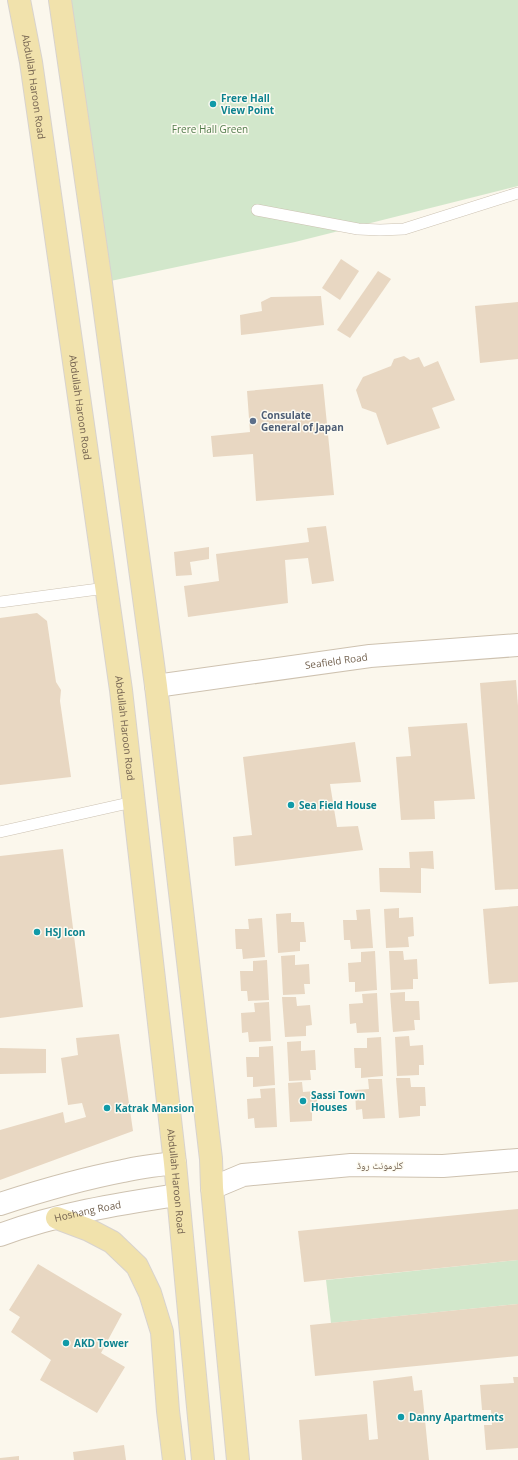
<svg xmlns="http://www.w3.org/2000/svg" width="518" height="1460" font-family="'Open Sans','Noto Naskh Arabic',sans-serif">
<rect width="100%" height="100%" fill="#fbf7ec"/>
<g fill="#d2e7cb">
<path d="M63,0H518V186L295,242L101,283Z"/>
<path d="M518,1260V1304L331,1323L326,1280Z"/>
</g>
<g fill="#e8d7c2">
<path d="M341,259L359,271L340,300L322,288Z"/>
<path d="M378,271L391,279L350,338L337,330Z"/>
<path d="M321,296L324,325L241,335L240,315L262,311L261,302L271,297Z"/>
<path d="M518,302V359L480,363L475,306Z"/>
<path d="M404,356L410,360L419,357L424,367L438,361L455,400L432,408L440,428L387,445L376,413L362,408L356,390L363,377L391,366L394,359Z"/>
<path d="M323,384L334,495L256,501L253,454L213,457L211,436L250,432L247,391Z"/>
<path d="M326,526L334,581L312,584L308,558L285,560L288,603L188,617L184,586L219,581L216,554L309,542L307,528Z"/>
<path d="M209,547V559L190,562L192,575L176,576L174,552Z"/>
<path d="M37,613L47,621L56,682L61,690L60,701L71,777L0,785V618Z"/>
<path d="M516,680L518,706V889L495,890L480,683Z"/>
<path d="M467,723L475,799L434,801L435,819L401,820L396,757L411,756L408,727Z"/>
<path d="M355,742L361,782L330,784L337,827L358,826L363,850L235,866L233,837L252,835L243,757Z"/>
<path d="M63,849L83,1007L0,1018V856Z"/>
<path d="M433,851L434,869L421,868V893L380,892L379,868H410L409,852Z"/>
<path d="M518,906V982L489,984L483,909Z"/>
<path d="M399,908V918L413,917L414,936L408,937L409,947L386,948L384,909Z"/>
<path d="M370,909L373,948L351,949L350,940H344L343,920H357L356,910Z"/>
<path d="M291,913V922H304L306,942H300V951L278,953L276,914Z"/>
<path d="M262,918L265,957L243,959L242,949H236L235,929H249L248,919Z"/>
<path d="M375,951L377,990L355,992V982H349L348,963L361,962V952Z"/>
<path d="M389,951H403L404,960L417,959L418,979H413V989L391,990Z"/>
<path d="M295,955V965L309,964L310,984H304L305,994L283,995L281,956Z"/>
<path d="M267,960L269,1000L248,1001L247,991H241L240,971H253V961Z"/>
<path d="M405,992V1001H419L420,1020H414L415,1030L393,1032L390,993Z"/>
<path d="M377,993L379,1032L357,1033L356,1023L350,1024L349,1004L363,1003L362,994Z"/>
<path d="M282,997H296L297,1006L310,1005L312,1025L306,1026V1036L285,1037Z"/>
<path d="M269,1002L271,1041L249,1042L248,1032L242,1033L241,1013L255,1012L254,1003Z"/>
<path d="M119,1034L133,1131L0,1180V1130L63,1112L65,1123L86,1117L82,1103L68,1105L61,1058L78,1055L76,1038Z"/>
<path d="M409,1036L410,1046L423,1045L424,1065H419V1075L397,1076L395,1037Z"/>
<path d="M381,1037L383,1076L361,1078V1068H355L354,1048H367V1038Z"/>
<path d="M301,1041V1051L315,1050L316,1070H310L311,1080L289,1081L287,1042Z"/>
<path d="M273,1046L275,1085L253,1087V1077H247L246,1057H259V1047Z"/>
<path d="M0,1048L46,1049V1073L0,1074Z"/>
<path d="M396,1078H410L411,1087H425L426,1106H420V1116L399,1118Z"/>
<path d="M368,1079H382L385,1118L363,1119L362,1109L356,1110L355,1090L369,1089Z"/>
<path d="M302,1082L303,1092L316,1091L318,1111L312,1112V1121L290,1122L288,1083Z"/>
<path d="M275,1088L277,1127L255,1128L254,1118L248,1119L247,1099L261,1098L260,1089Z"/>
<path d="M518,1209V1260L304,1282L298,1231Z"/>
<path d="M38,1264L122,1314L101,1353L125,1367L97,1413L40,1380L51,1360L11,1332L20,1317L9,1310Z"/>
<path d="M518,1304V1356L315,1376L310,1325Z"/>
<path d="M412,1376L414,1391L422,1390L429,1460H302L299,1420L367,1414L369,1440L378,1439L373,1381Z"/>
<path d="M513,1377H518V1448L486,1450L484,1425H492L491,1410H482L480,1385L514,1383Z"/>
<path d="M124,1445L126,1460H74L73,1452Z"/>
<path d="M19,1456V1460H0V1458Z"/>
</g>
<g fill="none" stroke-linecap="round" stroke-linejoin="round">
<defs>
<g id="lane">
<path d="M257,210L358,229L380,230L404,229L518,193"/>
<path d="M0,602L106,588"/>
<path d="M0,832L133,802"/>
</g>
<g id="secondary">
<path id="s1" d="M156,686L370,656L518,645"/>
<path d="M212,1188L243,1175L351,1165L443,1166L518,1160"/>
<path d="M0,1204C40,1191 81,1179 123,1171C140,1167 157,1165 175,1163"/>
<path id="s2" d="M0,1235C56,1214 118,1204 177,1195"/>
</g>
<g id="primary">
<path id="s3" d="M19,0L31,62L121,690L175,1163L203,1460"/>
<path d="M60,0L101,283L156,686L211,1159L212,1188L238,1460"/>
<path d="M57,1218L89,1230L112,1242L137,1266L150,1293L162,1332L168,1411L174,1460"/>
</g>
</defs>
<use href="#lane" stroke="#ccc2b2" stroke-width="12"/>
<use href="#secondary" stroke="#cec2b0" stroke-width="24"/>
<use href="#primary" stroke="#d8d3ce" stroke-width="24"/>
<use href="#lane" stroke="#fff" stroke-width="11"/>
<use href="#secondary" stroke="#fff" stroke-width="22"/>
<use href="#primary" stroke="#f1e2ac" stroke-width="22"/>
</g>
<g fill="#0f9aa8" stroke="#fdfbf2" stroke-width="1.5">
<circle cx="213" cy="104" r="4"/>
<circle cx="291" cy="805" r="4"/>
<circle cx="37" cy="932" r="4"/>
<circle cx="303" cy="1101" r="4"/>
<circle cx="107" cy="1108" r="4"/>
<circle cx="66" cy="1343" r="4"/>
<circle cx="401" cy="1417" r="4"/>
</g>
<circle fill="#5c6f8a" stroke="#fdfbf2" stroke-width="1.5" cx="253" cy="421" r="4"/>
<g text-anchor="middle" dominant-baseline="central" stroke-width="3" stroke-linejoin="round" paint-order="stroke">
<g font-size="10" fill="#746351" stroke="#fdfbf2">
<text stroke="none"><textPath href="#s3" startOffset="88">Abdullah Haroon Road</textPath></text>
<text stroke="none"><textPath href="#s3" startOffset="412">Abdullah Haroon Road</textPath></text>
<text stroke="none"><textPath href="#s1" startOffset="182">Seafield Road</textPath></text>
<text stroke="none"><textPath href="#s3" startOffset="736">Abdullah Haroon Road</textPath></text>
<text x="380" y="1165">کلرمونٹ روڈ</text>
<text stroke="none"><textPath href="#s3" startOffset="1192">Abdullah Haroon Road</textPath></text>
<text stroke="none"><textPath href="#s2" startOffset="91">Hoshang Road</textPath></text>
</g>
<g font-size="10" font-weight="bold" fill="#0d838f" stroke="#fdfbf2" text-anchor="start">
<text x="221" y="98">Frere Hall<tspan x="221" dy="12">View Point</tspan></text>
<text x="299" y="805">Sea Field House</text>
<text x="45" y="932">HSJ Icon</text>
<text x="311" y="1095">Sassi Town<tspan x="311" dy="12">Houses</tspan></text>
<text x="115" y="1108">Katrak Mansion</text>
<text x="74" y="1343">AKD Tower</text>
<text x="409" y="1417">Danny Apartments</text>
</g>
<g font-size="10" fill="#547d4d" stroke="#fdfbf2">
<text x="210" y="129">Frere Hall Green</text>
</g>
<g font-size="10" font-weight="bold" fill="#4e5e75" stroke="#fdfbf2" text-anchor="start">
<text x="261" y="415">Consulate<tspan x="261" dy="12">General of Japan</tspan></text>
</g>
</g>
</svg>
